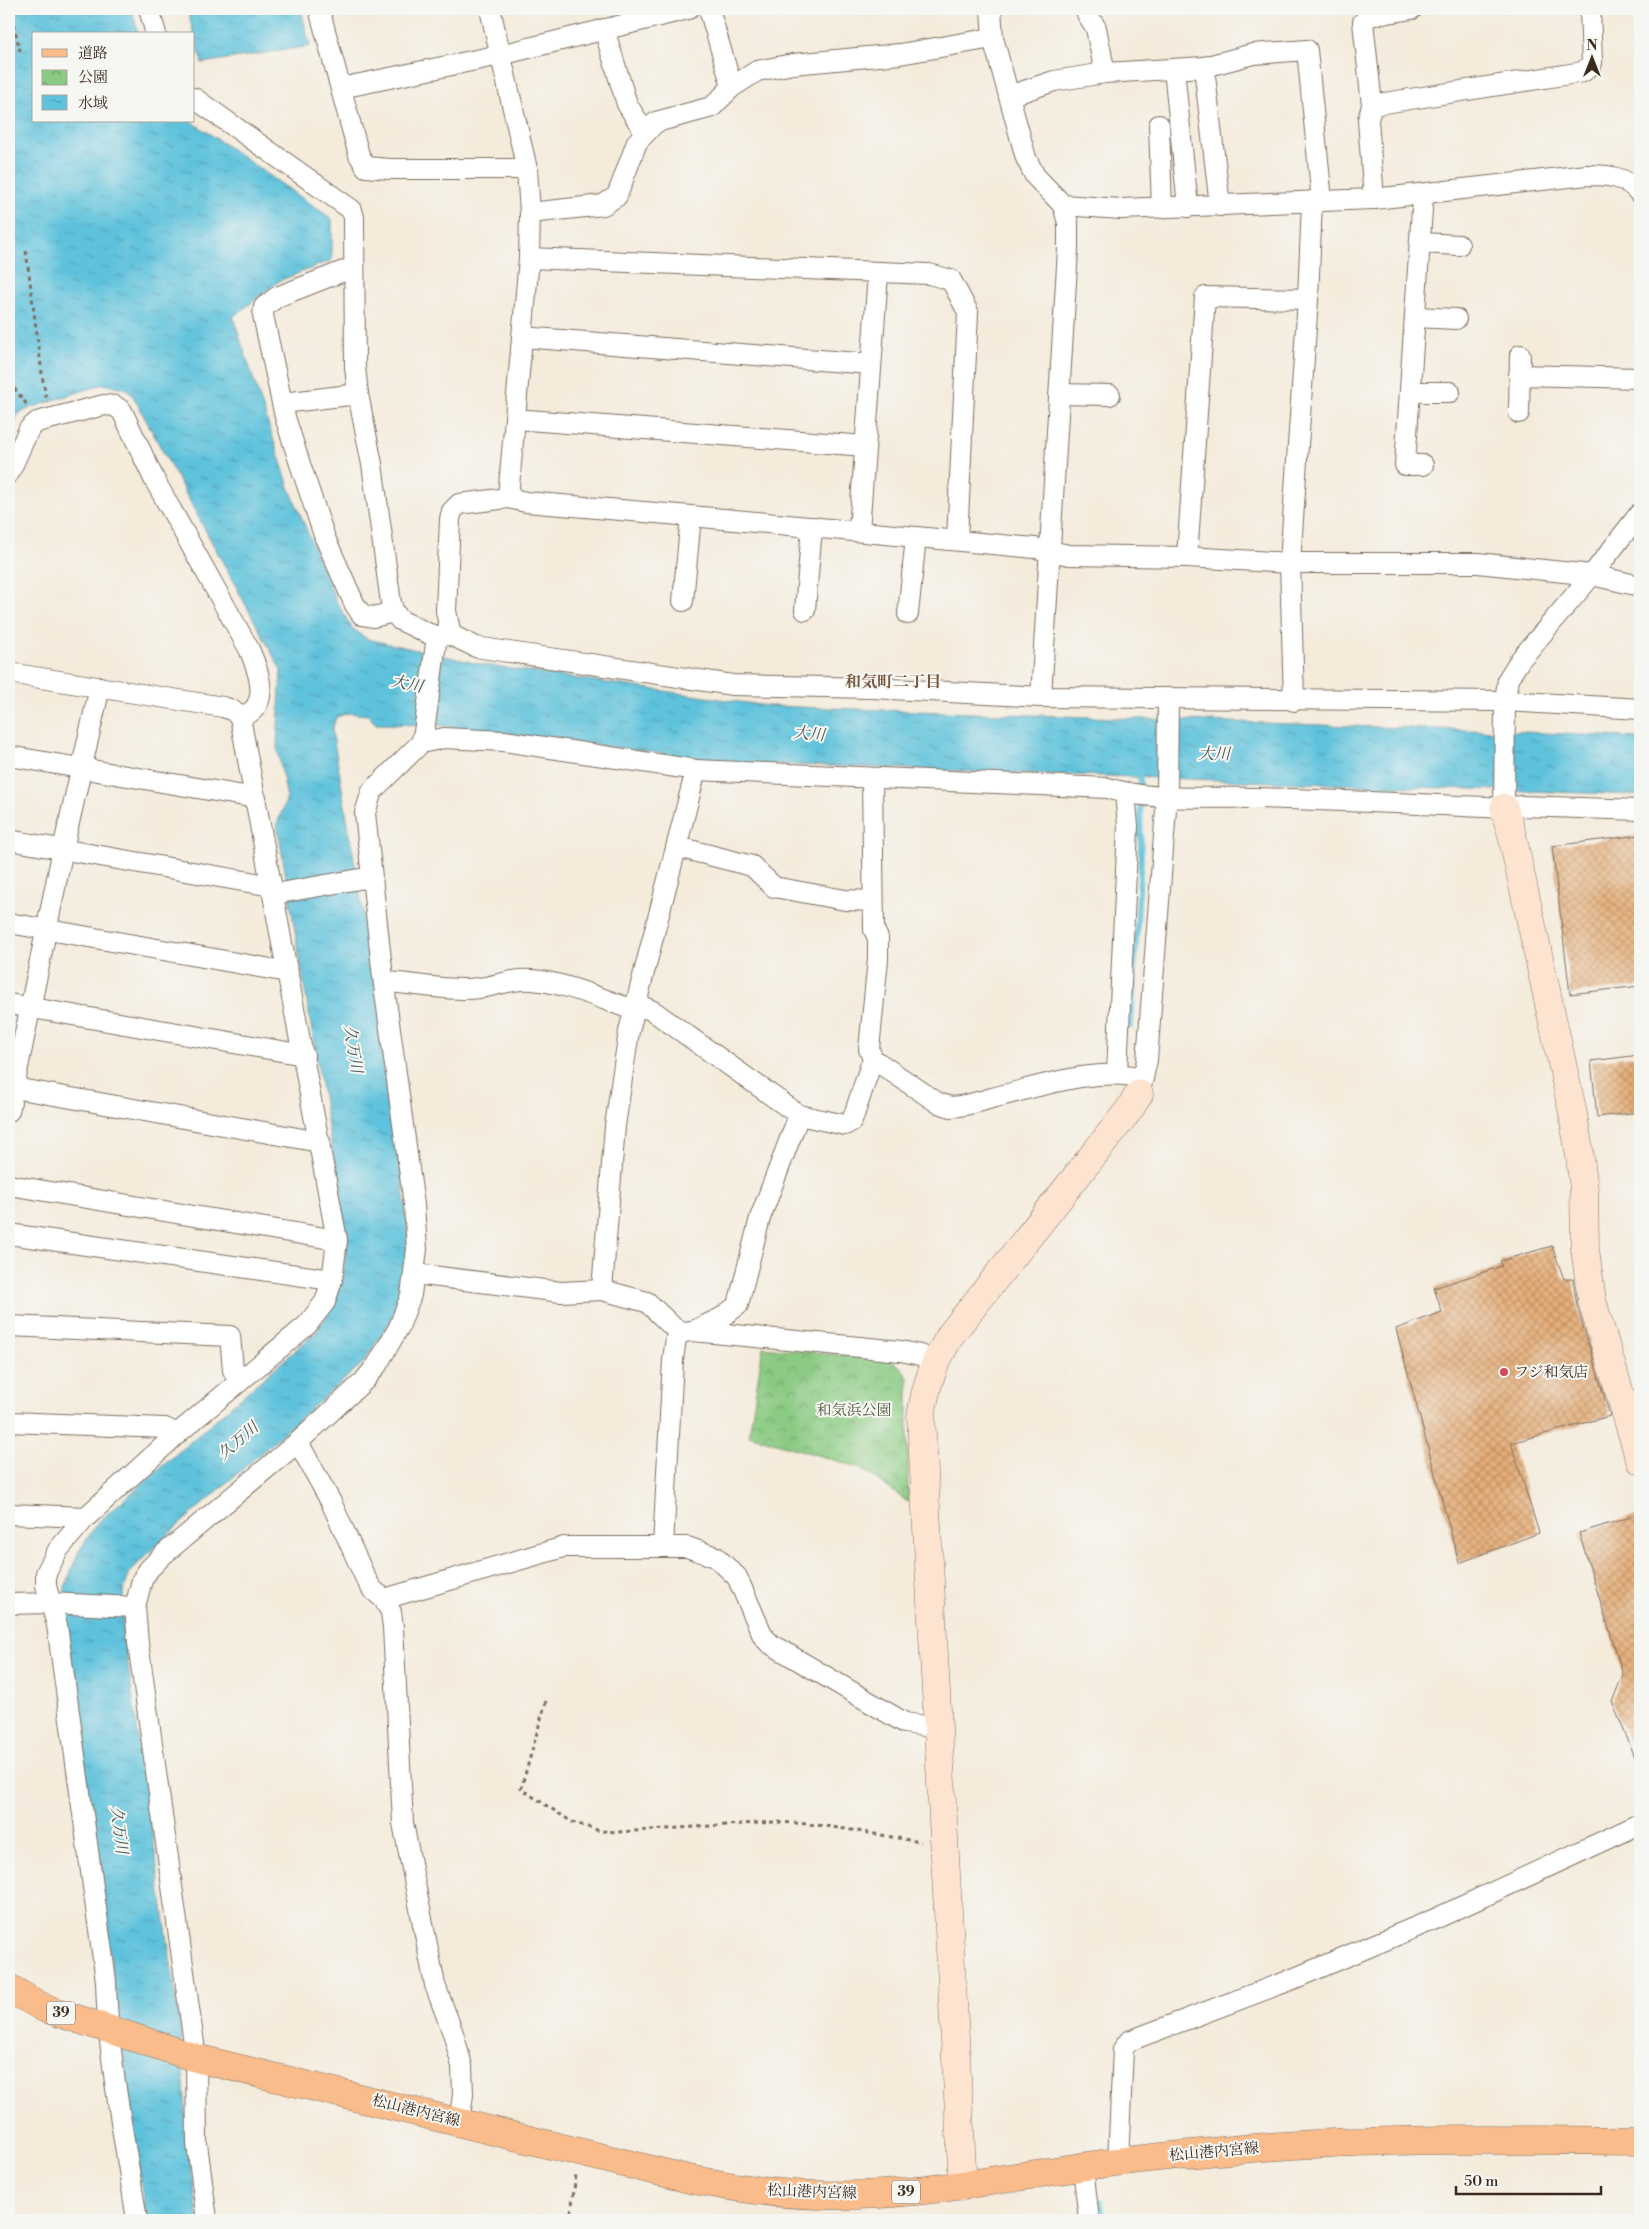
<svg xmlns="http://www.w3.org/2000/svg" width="1649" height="2229" font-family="'Libre Bodoni','Noto Serif JP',serif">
<defs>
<pattern id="park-crowns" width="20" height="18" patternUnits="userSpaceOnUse" patternTransform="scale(1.25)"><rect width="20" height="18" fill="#8aca82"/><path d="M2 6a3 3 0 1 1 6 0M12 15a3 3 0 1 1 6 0" fill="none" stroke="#72a46a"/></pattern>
<pattern id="water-ripples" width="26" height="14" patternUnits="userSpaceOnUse" patternTransform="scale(1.25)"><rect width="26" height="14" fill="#5ec2dc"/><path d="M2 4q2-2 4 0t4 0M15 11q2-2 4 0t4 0" fill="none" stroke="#4f9eb2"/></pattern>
<pattern id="building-cross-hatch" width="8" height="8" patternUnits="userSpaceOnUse" patternTransform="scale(1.25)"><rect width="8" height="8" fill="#e6ae78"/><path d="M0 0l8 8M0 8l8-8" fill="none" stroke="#bc8e62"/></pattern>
</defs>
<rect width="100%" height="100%" fill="#f6f6f2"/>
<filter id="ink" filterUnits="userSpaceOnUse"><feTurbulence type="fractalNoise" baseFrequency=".02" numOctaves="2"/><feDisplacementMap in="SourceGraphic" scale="10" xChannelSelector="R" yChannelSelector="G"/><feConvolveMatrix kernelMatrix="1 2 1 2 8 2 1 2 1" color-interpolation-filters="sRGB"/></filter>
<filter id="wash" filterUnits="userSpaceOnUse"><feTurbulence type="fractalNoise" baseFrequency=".0096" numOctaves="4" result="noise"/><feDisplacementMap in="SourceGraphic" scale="20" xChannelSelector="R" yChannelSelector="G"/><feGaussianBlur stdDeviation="1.12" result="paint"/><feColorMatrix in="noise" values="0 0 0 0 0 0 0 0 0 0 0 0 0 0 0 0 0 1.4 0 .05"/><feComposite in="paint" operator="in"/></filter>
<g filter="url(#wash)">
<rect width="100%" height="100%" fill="#f4ebdb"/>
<path fill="url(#park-crowns)" stroke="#627a50" d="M763,1347L891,1360L902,1368L908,1378V1502L861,1468L749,1435Z"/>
<g fill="url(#water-ripples)" stroke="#4c767d">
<path d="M9,9H132L138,34H34V121H191L332,219V260L279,281L233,317L289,487L336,601L352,628L367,639L484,665L768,706L1524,732L1640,738V795L740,763L436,725L376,724L368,715L349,713L336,717L332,730L390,1070L408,1233L403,1284L390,1322L363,1363L155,1546L130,1572L123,1592V1630L180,2026L189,2154L199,2220H146L65,1623V1587L78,1553L97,1523L315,1333L332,1308L344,1270L347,1239L277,824L287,798L277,747L281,670L133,396L125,388L103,384L30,408L18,414L9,434Z"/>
<path d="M187,9H301L310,46L202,63Z"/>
</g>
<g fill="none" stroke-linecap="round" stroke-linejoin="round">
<g stroke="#5ec2dc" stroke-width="5.5">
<path d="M1131,1026L1141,860L1140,771"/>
<path d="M1101,2201L1103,2220"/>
</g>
</g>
<g id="blocks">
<g fill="url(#building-cross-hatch)">
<path d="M1640,835V986L1570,994L1552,846Z"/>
<path d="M1640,1055V1112L1597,1117L1591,1061Z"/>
<path d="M1552,1246L1564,1279H1573L1577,1306L1610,1416L1511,1443L1539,1533L1459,1563L1396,1329L1442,1312L1434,1288L1502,1266L1500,1261Z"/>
<path d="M1640,1514V1769L1612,1702L1623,1674L1579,1533Z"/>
</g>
</g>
</g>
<g filter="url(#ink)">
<use href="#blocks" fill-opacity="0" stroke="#7c6e60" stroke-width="1"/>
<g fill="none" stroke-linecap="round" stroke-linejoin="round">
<defs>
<g id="street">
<path d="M149,9L156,34"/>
<path d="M319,9L359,155L366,167L390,169H527"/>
<path d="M490,9L527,169L530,213"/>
<path d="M991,9L993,38L1026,158L1035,176L1063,205L1121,209L1374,199L1587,175C1607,175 1627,176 1640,194"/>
<path d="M1087,14L1096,28L1105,73"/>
<path d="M604,29L627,104L645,133"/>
<path d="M1204,67L1253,54L1307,50L1322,201"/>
<path d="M1174,69L1188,207"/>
<path d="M732,87L757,71L793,64L900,54L993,38"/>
<path d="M341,88L500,55L688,9"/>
<path d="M1009,96L1054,81L1105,73L1204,67L1220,206"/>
<path d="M194,98L352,210L354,218L355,367L358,394L372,464L391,603L394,612L400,620L427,633L437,636L451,635L476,647L502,651L733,685L872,688L1041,697L1505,701L1640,709"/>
<path d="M1372,105L1583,72L1592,63L1590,9"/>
<path d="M1159,125L1162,208"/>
<path d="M1374,199L1368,120L1372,105L1363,22L1370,16L1412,9"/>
<path d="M1420,243L1459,245"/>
<path d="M529,258L929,274L951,280L968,312L957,540"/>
<path d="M354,267L277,297L264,307L263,315L285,417L300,464L325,538L355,605L362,615L373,617L394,612"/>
<path d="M1415,317L1456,319"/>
<path d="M522,337L871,364"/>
<path d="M1519,375L1640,378"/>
<path d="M1410,392H1450"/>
<path d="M1060,394L1110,395"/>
<path d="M291,402L358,394"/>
<path d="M1519,413L1520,355"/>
<path d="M515,419L865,446"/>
<path d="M1423,465H1405L1423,194"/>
<path d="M9,473L29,429L37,422L104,405L115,406L122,411L154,479L249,649C256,665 268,694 254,709C251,713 245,715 240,717"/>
<path d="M508,498L526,502L691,516L1035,548L1069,555L1187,557L1290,563H1478L1592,575L1640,586"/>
<path d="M859,531L878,274"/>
<path d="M1187,557L1205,297L1308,299"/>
<path d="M683,601L691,516"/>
<path d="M805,610L812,527"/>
<path d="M908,614L916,537"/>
<path d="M451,635L446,611L450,519L452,511L459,504L508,498L529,258L530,213L603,205L617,196L637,142L656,122L712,107L732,87L709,9"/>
<path d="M9,673L223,707L232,710L240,717L337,1240L332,1280L325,1302L307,1325L177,1434L86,1517L58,1550L46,1573V1586L57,1625L106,1981C108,2061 125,2141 137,2220"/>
<path d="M1041,697L1068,249V223L1063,205"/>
<path d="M1294,701L1290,563L1308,299L1312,201"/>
<path d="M421,743L444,738L504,741L696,770L1108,788C1147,801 1211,797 1255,798C1338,800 1421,804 1504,808L1522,806L1640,810"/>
<path d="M9,756L256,798"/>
<path d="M872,778L874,930L878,938V959L869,1049L875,1065"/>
<path d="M1504,808L1505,701L1508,679L1520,660L1592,575L1640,513"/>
<path d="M9,840L272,886"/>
<path d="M678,847L752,866L774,887L845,900L873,901"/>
<path d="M274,894L371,877"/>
<path d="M9,923L288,972"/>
<path d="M384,982C414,983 450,992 479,988C497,986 513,978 532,980C567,983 601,999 634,1010"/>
<path d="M9,1004L304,1055"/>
<path d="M636,1004L653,1011L799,1115L845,1125L852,1121L870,1067L879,1063L938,1103L951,1107C965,1106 979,1102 992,1098C1038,1087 1097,1066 1143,1078"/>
<path d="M1117,1073L1128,826L1125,793"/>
<path d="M9,1087L320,1142"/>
<path d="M1140,1091L1147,1060L1167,796L1168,699"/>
<path d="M9,1111L63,849L100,687"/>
<path d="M9,1185L337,1240"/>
<path d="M9,1234L332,1280"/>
<path d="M415,1274L561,1292L602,1290L647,1302L674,1328L683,1332L693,1331L901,1351L920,1355L934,1363"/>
<path d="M602,1290L615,1126L629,1031L696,770"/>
<path d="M9,1326L230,1336L233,1370L239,1382"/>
<path d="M693,1331L721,1318L738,1305L760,1218L799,1115"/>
<path d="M9,1422L165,1428L177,1434"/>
<path d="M298,1442L331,1502L365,1577L372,1589L384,1599L391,1612L393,1627L403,1823L435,1985L454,2036L462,2066L463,2095L459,2122"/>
<path d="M9,1514L86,1517"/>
<path d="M663,1547L673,1360L676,1338L683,1332"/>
<path d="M384,1599L564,1547H687L716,1557L737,1577L763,1636L769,1643L905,1723L937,1728"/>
<path d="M9,1604L49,1603L135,1607"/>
<path d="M1118,2162L1123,2049L1129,2041L1288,1981L1435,1919L1640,1824"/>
<path d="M1083,2167L1089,2220"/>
<path d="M207,2220L197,2144L196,2058L138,1643L135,1607L142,1580L149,1569L164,1554L298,1442L364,1381L377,1365L399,1327L411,1295L417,1249L414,1205L383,978L365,813L372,791L421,743L424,732L437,636"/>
</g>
<g id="secondary">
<path d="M1504,808L1512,835L1572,1109L1579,1150L1584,1189L1585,1249L1592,1301L1640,1460"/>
<path d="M963,2186L921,1417C926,1383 934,1362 952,1333L1129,1110L1139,1094"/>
</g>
<path id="primary" d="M9,1988L44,2008L196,2058L689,2179C732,2187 774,2194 818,2195C906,2198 993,2180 1080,2167C1133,2159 1188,2154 1242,2149C1374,2137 1508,2140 1640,2141"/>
</defs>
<use href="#street" stroke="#7c6e60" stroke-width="22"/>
<use href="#secondary" stroke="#7c6e60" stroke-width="29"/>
<use href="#primary" stroke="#7c6e60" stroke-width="29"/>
<g stroke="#7c6e60" stroke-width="3" stroke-dasharray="4 4" stroke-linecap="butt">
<path d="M10,9L20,51"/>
<path d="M26,251L43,381L47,402"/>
<path d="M9,382L28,406"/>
<path d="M546,1701L521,1789L572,1822L600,1831L618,1832L773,1822C823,1823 872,1834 921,1842"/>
<path d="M570,2220L576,2175"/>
</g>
<use href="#street" stroke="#fff" stroke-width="20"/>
<use href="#secondary" stroke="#fde4d1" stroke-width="28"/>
<use href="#primary" stroke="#fabc8b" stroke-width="28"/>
</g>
</g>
<circle fill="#d1495b" stroke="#f6f6f2" stroke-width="2" cx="1504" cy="1372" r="5"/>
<g text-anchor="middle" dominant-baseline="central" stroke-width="4" stroke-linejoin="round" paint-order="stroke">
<g fill="#f6f6f2" stroke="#73675e" stroke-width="1">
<rect x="47" y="2001.5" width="28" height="23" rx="4"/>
<rect x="892" y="2180.5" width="28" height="23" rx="4"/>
</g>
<g font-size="14" font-weight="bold" fill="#3b2a1e">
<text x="61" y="2013">39</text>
<text x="906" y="2192">39</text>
</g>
<g font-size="15" fill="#3b2a1e" stroke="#f6f6f2" text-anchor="start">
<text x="1514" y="1372">フジ和気店</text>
</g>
<g font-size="15" fill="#535a3c" stroke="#f6f6f2">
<text x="854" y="1410">和気浜公園</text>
</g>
<g font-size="15" fill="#3b2a1e" stroke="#f6f6f2">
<text transform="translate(416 2111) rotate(14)">松山港内宮線</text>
<text transform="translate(1214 2152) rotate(-5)">松山港内宮線</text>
<text transform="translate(812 2192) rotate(2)">松山港内宮線</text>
</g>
<g font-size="16" font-weight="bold" fill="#77583e" stroke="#f6f6f2">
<text x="893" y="682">和気町二丁目</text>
</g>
<g font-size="16" font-style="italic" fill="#465857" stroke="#f6f6f2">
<text transform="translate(407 684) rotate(11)">大川</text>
<text transform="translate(809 734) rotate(5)">大川</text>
<text transform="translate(1214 754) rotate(1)">大川</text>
<text transform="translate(353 1049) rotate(81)">久万川</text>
<text transform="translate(238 1441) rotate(-41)">久万川</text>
<text transform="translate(119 1830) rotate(83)">久万川</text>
</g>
</g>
<rect width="1649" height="2229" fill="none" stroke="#f6f6f2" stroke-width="30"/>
<rect x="32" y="32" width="162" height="90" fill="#f6f6f2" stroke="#aba49d"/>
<rect x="42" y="49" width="25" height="8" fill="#fabc8b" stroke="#aba49d"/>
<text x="78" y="58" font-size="15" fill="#3b2a1e">道路</text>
<rect x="42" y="70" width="25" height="15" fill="url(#park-crowns)" stroke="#aba49d"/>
<text x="78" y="82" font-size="15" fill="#3b2a1e">公園</text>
<rect x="42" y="95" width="25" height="15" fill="url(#water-ripples)" stroke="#aba49d"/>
<text x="78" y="108" font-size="15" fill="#3b2a1e">水域</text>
<g transform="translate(1592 58)" stroke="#f6f6f2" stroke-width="4" paint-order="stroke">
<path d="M0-4L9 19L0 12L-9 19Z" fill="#3b2a1e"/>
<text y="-8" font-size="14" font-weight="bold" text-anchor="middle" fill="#3b2a1e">N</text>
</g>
<path d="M1456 2186v8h145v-8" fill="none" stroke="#3b2a1e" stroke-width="2.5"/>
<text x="1464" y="2186" font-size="15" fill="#3b2a1e" stroke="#f6f6f2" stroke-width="4" paint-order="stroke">50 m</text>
</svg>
